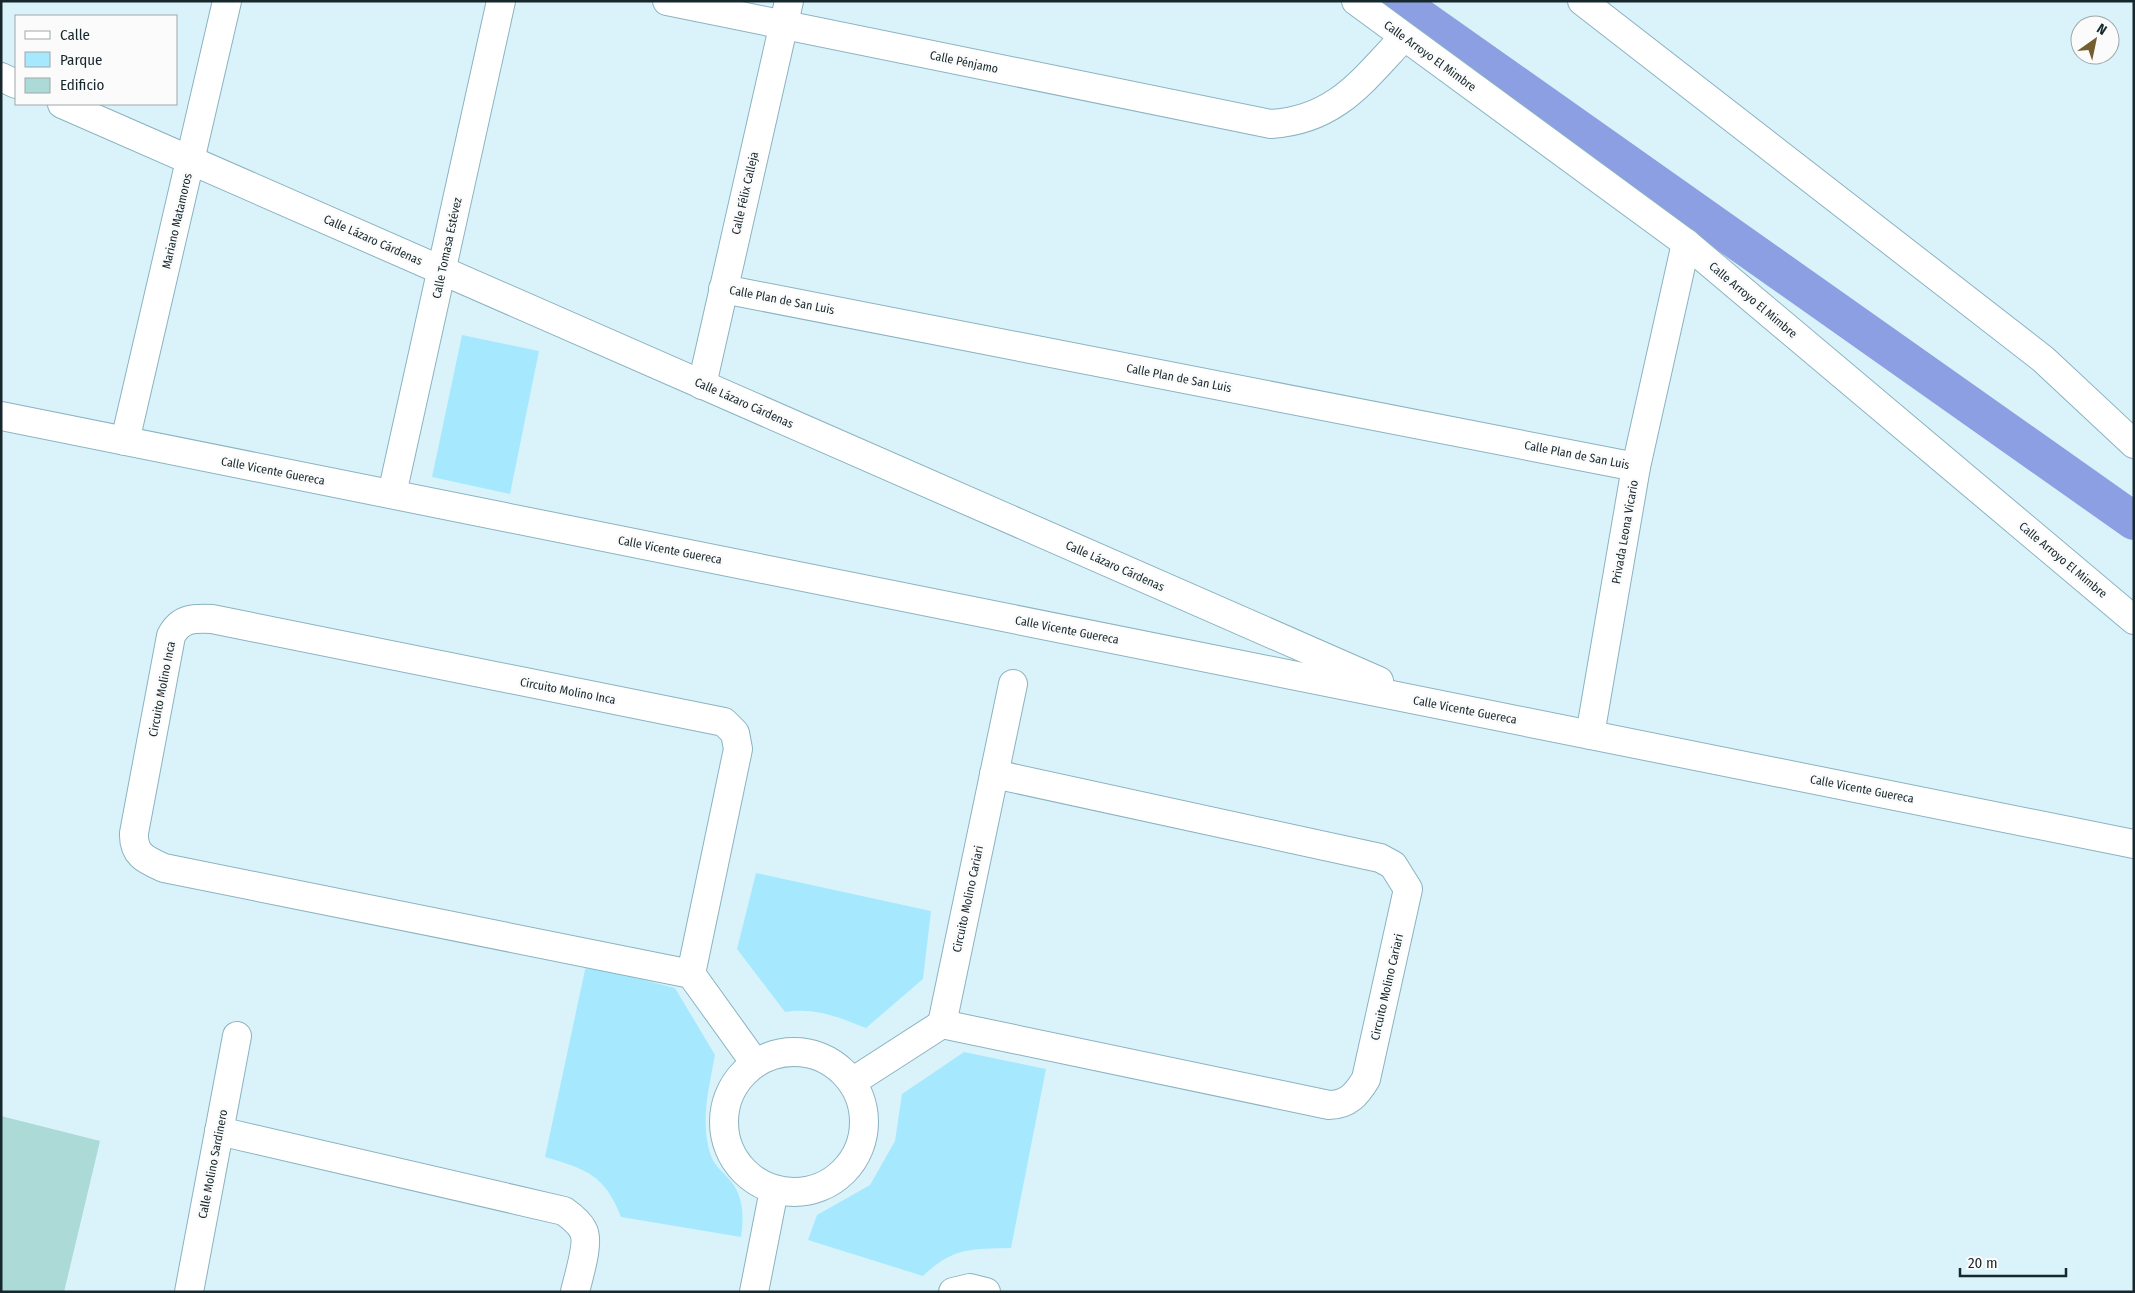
<svg xmlns="http://www.w3.org/2000/svg" width="2135" height="1293" font-family="'Fira Sans Condensed',sans-serif">
<rect width="100%" height="100%" fill="#daf3fb"/>
<g fill="#a6e9fe">
<path d="M462,335L539,351L510,494L432,477Z"/>
<path d="M756,873L931,911L923,979L866,1028C838,1017 814,1007 785,1012L737,949Z"/>
<path d="M586,965L675,988L715,1055C709,1088 699,1125 712,1158C715,1166 724,1173 729,1179C744,1196 744,1216 741,1237L621,1217C605,1175 586,1169 545,1157Z"/>
<path d="M964,1052L1046,1069L1011,1248C971,1249 953,1247 923,1276L808,1240L817,1215L870,1185L895,1141L902,1094Z"/>
</g>
<g fill="none" stroke-linecap="round" stroke-linejoin="round">
<path stroke="#8d9fe3" stroke-width="38" d="M1397,1L2134,521"/>
</g>
<path fill="#abdad7" d="M1,1116L100,1141L64,1292H1Z"/>
<g fill="none" stroke-linecap="round" stroke-linejoin="round">
<defs>
<g id="minor">
<path d="M667,1L1271,124C1336,120 1363,80 1404,37"/>
<path d="M1356,1L1686,243L2134,620"/>
<path d="M1582,1L2043,359L2134,444"/>
<path d="M1,77L16,84"/>
<path d="M62,104L1379,681"/>
<path d="M723,289L1636,467"/>
<path d="M702,385L789,1"/>
<path d="M1,416L2134,844"/>
<path d="M125,441L227,1"/>
<path d="M392,494L501,1"/>
<path d="M1590,735L1636,467L1686,243"/>
<path d="M691,974L738,749L735,733L724,722L212,619C194,618 180,618 171,636L134,833C133,855 146,860 164,868L691,974L755,1063"/>
<path d="M942,1024L1013,684"/>
<circle cx="794" cy="1122" r="70"/>
<path d="M852,1082L942,1024L1329,1105C1348,1105 1357,1094 1366,1079L1408,889L1393,865L1380,858L994,774"/>
<path d="M219,1131L564,1211C571,1216 579,1222 583,1230C590,1242 578,1278 575,1292"/>
<path d="M189,1292L237,1036"/>
<path d="M754,1292L774,1190"/>
<path d="M953,1292L970,1288L986,1292"/>
</g>
</defs>
<use href="#minor" stroke="#8ab3c0" stroke-width="30"/>
<use href="#minor" stroke="#fff" stroke-width="28"/>
</g>
<g text-anchor="middle" dominant-baseline="central" stroke-width="5" stroke-linejoin="round" paint-order="stroke">
<g font-size="12" fill="#17282d" stroke="#fbfbfb">
<text transform="translate(1430 56) rotate(36)">Calle Arroyo El Mimbre</text>
<text transform="translate(964 62) rotate(12)">Calle Pénjamo</text>
<text transform="translate(745 193) rotate(-77)">Calle Félix Calleja</text>
<text transform="translate(177 221) rotate(-77)">Mariano Matamoros</text>
<text transform="translate(373 240) rotate(24)">Calle Lázaro Cárdenas</text>
<text transform="translate(447 248) rotate(-78)">Calle Tomasa Estévez</text>
<text transform="translate(782 300) rotate(11)">Calle Plan de San Luis</text>
<text transform="translate(1753 300) rotate(40)">Calle Arroyo El Mimbre</text>
<text transform="translate(1179 378) rotate(11)">Calle Plan de San Luis</text>
<text transform="translate(744 403) rotate(24)">Calle Lázaro Cárdenas</text>
<text transform="translate(1577 455) rotate(11)">Calle Plan de San Luis</text>
<text transform="translate(273 471) rotate(11)">Calle Vicente Guereca</text>
<text transform="translate(1625 532) rotate(-80)">Privada Leona Vicario</text>
<text transform="translate(670 550) rotate(11)">Calle Vicente Guereca</text>
<text transform="translate(2063 560) rotate(40)">Calle Arroyo El Mimbre</text>
<text transform="translate(1115 566) rotate(24)">Calle Lázaro Cárdenas</text>
<text transform="translate(1067 630) rotate(11)">Calle Vicente Guereca</text>
<text transform="translate(162 689) rotate(-79)">Circuito Molino Inca</text>
<text transform="translate(568 691) rotate(11)">Circuito Molino Inca</text>
<text transform="translate(1465 710) rotate(11)">Calle Vicente Guereca</text>
<text transform="translate(1862 789) rotate(11)">Calle Vicente Guereca</text>
<text transform="translate(968 899) rotate(-78)">Circuito Molino Cariari</text>
<text transform="translate(1387 987) rotate(-77)">Circuito Molino Cariari</text>
<text transform="translate(213 1164) rotate(-79)">Calle Molino Sardinero</text>
</g>
</g>
<rect width="2135" height="1293" fill="none" stroke="#17282d" stroke-width="5"/>
<rect x="15" y="15" width="162" height="90" fill="#fbfbfb" stroke="#a0a7a9"/>
<rect x="25" y="31" width="25" height="8" fill="#ffffff" stroke="#a0a7a9"/>
<text x="60" y="40" font-size="15" fill="#17282d">Calle</text>
<rect x="25" y="52" width="25" height="15" fill="#a6e9fe" stroke="#a0a7a9"/>
<text x="60" y="65" font-size="15" fill="#17282d">Parque</text>
<rect x="25" y="78" width="25" height="15" fill="#abdad7" stroke="#a0a7a9"/>
<text x="60" y="90" font-size="15" fill="#17282d">Edificio</text>
<g transform="translate(2095 40) rotate(33)"><circle r="24" fill="#fbfbfb" stroke="#a0a7a9"/>
<path d="M0-4L9 19L0 12L-9 19Z" fill="#745e2e"/>
<text y="-8" font-size="14" font-weight="bold" text-anchor="middle" fill="#17282d">N</text>
</g>
<path d="M1960 1268v8h106v-8" fill="none" stroke="#17282d" stroke-width="2.5"/>
<text x="1968" y="1268" font-size="15" fill="#17282d" stroke="#fbfbfb" stroke-width="4" paint-order="stroke">20 m</text>
</svg>
